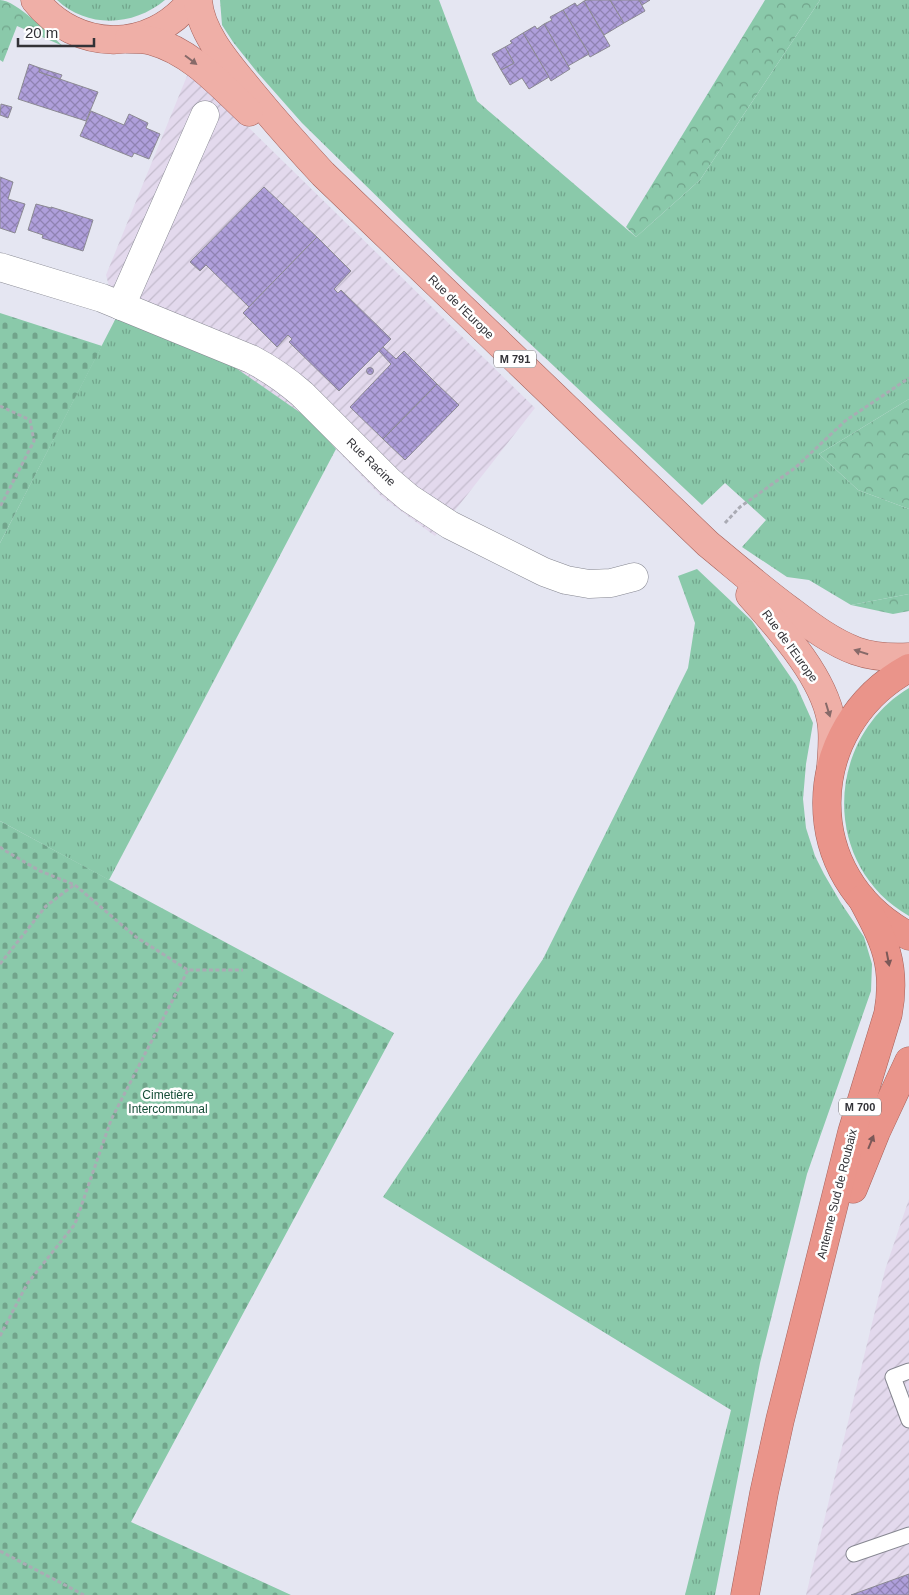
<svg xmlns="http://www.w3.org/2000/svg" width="909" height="1595" font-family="Helvetica,sans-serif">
<defs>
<pattern id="industrial-furrows" width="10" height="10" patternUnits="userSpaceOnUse" patternTransform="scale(1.25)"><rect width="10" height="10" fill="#e3d9ed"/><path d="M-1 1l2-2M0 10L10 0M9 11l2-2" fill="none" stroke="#c3bbcc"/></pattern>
<pattern id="grass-tufts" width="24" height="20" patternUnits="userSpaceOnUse" patternTransform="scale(1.25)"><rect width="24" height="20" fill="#8ac9aa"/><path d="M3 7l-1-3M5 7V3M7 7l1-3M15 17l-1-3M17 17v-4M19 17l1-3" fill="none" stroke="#71a48b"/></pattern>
<pattern id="forest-crowns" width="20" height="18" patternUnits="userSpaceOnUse" patternTransform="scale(1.25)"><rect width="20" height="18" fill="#8ac9aa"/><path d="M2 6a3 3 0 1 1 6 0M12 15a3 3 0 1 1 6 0" fill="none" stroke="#71a48b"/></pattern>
<pattern id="cemetery-stones" width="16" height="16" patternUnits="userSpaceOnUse" patternTransform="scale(1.25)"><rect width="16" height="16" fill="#8ac9aa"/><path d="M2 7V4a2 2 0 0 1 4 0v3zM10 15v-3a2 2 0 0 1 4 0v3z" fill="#71a48b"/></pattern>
<pattern id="building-cross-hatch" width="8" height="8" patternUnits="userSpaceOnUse" patternTransform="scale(1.25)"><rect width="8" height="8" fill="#af9fdb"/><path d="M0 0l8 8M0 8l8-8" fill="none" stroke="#8f82b2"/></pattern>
</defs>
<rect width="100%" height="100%" fill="#e5e6f2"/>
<g fill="url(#industrial-furrows)">
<path d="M189,71L238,117L535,408L435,536L382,497L336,449L308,418L117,316L106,275Z"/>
<path d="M909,1199V1595H806L885,1270Z"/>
</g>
<g fill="url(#grass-tufts)">
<path d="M57,0H165C134,26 88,29 57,0Z"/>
<path d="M220,0H439L477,101L636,237L700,180L820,0H909V399L819,454L858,490L909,509V594L851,605L809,580L787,577L742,547L766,520L725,483L702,505L457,275L302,123L257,72L233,42L222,25Z"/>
<path d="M117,316L220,357L308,418L336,449L109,880L0,821V543Z"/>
<path d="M697,569L752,621L796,685L813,723L806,764L803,799L806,828L815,856L824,874L841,903L864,937L872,964L871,991L807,1174L760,1363L715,1595H685L731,1410L383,1197L543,959L688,668L695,623L678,576Z"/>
<path d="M909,688V916C821,866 824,739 909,688Z"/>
</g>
<g fill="url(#forest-crowns)">
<path d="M0,0C16,0 50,35 63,46L17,26L3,62L0,60Z"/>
<path d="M765,0H820L700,180L636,237L626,227Z"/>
<path d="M909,399V509L858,490L819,454Z"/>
<path d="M909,594V611L893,614L851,605Z"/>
</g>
<g fill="url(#cemetery-stones)">
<path d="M0,313L102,346L0,543Z"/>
<path d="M0,821L394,1033L131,1522L291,1595H0Z"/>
</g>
<g fill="url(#building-cross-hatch)" stroke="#8b8993">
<path d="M587,0H610L624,23L604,35L584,1Z"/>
<path d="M610,0H639L645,11L624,23Z"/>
<path d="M639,0H650L642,5Z"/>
<path d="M584,1L610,46L590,57L563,10L575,3L577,6Z"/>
<path d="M563,10L589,54L568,66L544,24L552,20L550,17Z"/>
<path d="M544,24L570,69L551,81L523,33L535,26L537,29Z"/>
<path d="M523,33L549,77L529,89L522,78L510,85L501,70L514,63L505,47L512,43L510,41Z"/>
<path d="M505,47L514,63L501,70L492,54Z"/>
<path d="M29,64L40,68L39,72L98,92L86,121L18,99Z"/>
<path d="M40,68L62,75L60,79L39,72Z"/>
<path d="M1,104L12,107L8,118L0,115Z"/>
<path d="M91,111L124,125L129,114L148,123L146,128L160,134L149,159L134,153L132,157L80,136Z"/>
<path d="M0,177L13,182L8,199L25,204L15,233L0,228Z"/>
<path d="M264,187L317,237L249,307L206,265L200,271L190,262Z"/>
<path d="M36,204L51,208V207L93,220L83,251L42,238L43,235L28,230Z"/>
<path d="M317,237L351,271L334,289L338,293L341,290L391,339L339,391L289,342L292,339L288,335L277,347L243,313Z"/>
<path d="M383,347L396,359L404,351L437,384L383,439L350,407L391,364L379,351Z"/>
<circle cx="370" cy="371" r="3.5"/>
<path d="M437,384L459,405L405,460L383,439Z"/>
<path d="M909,1574V1595H851Z"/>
</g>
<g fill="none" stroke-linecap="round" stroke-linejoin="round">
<defs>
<g id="service">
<path d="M909,1371L893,1377L909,1420"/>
<path d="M854,1554L909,1535"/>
</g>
<g id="minor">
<path d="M0,267L102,298L251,359C270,369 286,380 302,394L389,481L409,498L450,525L544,572L566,580L589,584L611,583L634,577"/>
<path d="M121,306L205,115"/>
</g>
<g id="primary">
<path d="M35,0C76,52 150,54 192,0"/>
<path d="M198,0C200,34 231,67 251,92C274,120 298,147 323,174L708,544C735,566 762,590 791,611C812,627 832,642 856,651C873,657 891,658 909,657"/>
<path d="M129,39C137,39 145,39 152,41C192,52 220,85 249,112"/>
<path d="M750,595C779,628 823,675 831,720C834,735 832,751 831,766"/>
</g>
<g id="trunk">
<path d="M909,668C801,727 798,878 909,936"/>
<path d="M853,1189L876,1132L909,1061"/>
<path d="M745,1595L764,1493L780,1420L852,1132L888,1014C897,965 884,940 862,899"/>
</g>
</defs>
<use href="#service" stroke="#868791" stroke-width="17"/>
<use href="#minor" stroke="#868791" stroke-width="29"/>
<use href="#primary" stroke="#a6615a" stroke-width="29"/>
<use href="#trunk" stroke="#a6615a" stroke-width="29"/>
<g stroke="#aaabb4" stroke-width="3" stroke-dasharray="4 2.5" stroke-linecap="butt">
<path d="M0,406L30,420L34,441L0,507"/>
<path d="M725,523L740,507L795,468L845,421L909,378"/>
<path d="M0,847L4,850L40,871L75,885L136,937L188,970H243"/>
<path d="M0,964L46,906L74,885"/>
<path d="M0,1336L27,1284L75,1224L111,1120L188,970"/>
<path d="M0,1551L84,1595"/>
</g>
<use href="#service" stroke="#fff" stroke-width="15"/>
<use href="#minor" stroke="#fff" stroke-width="28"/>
<use href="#primary" stroke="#efafa7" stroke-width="28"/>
<use href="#trunk" stroke="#ea948a" stroke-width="28"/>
</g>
<defs><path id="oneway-solid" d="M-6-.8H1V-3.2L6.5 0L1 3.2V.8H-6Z" transform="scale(1.25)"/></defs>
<g fill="#876a69">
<use href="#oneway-solid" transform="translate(191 60) rotate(37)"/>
<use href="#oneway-solid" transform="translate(861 652) rotate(-163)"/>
<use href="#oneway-solid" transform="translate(828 710) rotate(73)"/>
</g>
<g fill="#7c5958">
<use href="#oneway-solid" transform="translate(888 959) rotate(79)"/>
<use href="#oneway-solid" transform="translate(871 1142) rotate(-68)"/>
</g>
<g text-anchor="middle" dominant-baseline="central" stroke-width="5" stroke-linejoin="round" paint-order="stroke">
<g fill="#fff" stroke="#707073" stroke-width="1">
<rect x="494" y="350.5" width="42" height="17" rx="4"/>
<rect x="839" y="1098.5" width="42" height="17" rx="4"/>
</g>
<g font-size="11" font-weight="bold" fill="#323237">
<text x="515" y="359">M 791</text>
<text x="860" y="1107">M 700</text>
</g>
<g font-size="12" fill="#323237" stroke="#fff">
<text transform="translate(461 307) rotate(44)">Rue de l'Europe</text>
<text transform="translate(371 462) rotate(44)">Rue Racine</text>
<text transform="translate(790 646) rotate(54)">Rue de l'Europe</text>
<text transform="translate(837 1194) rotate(-76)">Antenne Sud de Roubaix</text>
</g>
<g font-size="12" fill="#154d37" stroke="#fff">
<text x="168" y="1095">Cimetière<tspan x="168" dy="14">Intercommunal</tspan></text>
</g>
</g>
<path d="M18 38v8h76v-8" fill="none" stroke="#323237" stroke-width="2.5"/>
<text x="25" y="38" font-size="15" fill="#323237" stroke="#ffffff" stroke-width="4" paint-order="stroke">20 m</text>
</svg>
